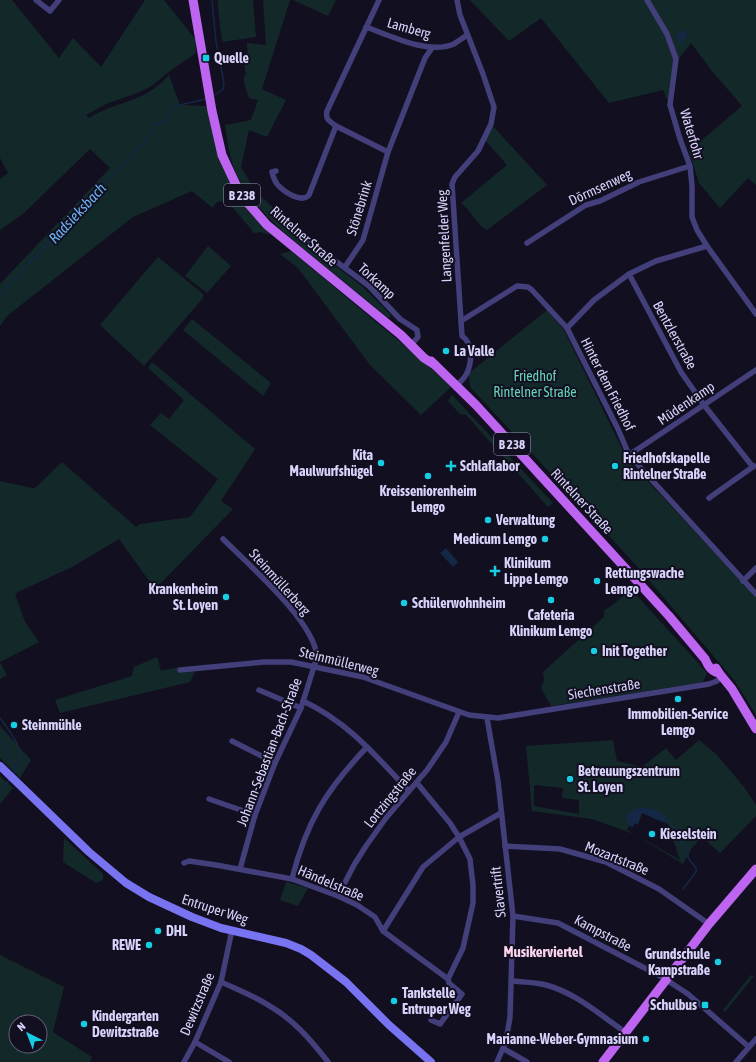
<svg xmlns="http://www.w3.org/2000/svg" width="756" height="1062" font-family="'Asap Condensed',sans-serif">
<rect width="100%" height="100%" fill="#120f20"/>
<g fill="#132929" fill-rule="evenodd">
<path d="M0,0H12L59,58L73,38L101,67L145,0H164L195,39L196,51L195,54L174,68L150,87L140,92L106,104L86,115L89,118C107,106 129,103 147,93C156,88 163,82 169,75L180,105L205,106L208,105L222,166L272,234L271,235L260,232L254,233L229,203C223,200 215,200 213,208L192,191L133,217L7,316L0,326V284L110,168L90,149L24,213L0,230V179L8,173L0,158Z"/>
<path d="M218,0H253L256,37L222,42L218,8Z"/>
<path d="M263,0H290L262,89L286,100L267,137L249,130L241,167L256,192L281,215L302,231L299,237L364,288L391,315L388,318C367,301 346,283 325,266C293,240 247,206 233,166C229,153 227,139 225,125L251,120L258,100L249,98L244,83V76L246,75L244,62L248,61L247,43L266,45Z"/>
<path d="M293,0H336L328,16Z"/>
<path d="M470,0H646L661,25L674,55L670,106L663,90L609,103L541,18L509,41Z"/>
<path d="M648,0H756V185L748,178L720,208L699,183L689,151L742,106L712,71L691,43L677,61Z"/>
<path d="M492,125L547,185L487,230C477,226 471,210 461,203L507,165L485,140Z"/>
<path d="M208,246L231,266L207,293L185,276Z"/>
<path d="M291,251L429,366L451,387L421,415L370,365L298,268L280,254Z"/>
<path d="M158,257L203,294V298L144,366L100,325Z"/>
<path d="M547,310L564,330L627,459L756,597V715L734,680L635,564L470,387L469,373Z"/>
<path d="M192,319L271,383L263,396L183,330Z"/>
<path d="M152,362L255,449L221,501L233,509L155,589L119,539L72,567L22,590L15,594L25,622L39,642L0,662L7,675L0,679V481L32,488H35L62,462L136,527L140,524L190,517L218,479L150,425L161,413L169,419L184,400L148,368Z"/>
<path d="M452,395L553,503L548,507L466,415L460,414L448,401Z"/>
<path d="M631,589L707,673L703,682L551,706L541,688L544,680L543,672L604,617V610L610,607Z"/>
<path d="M157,657L161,671L179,667L182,673L195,671L190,682L60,713L55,700L132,676L134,667Z"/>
<path d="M0,726L31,760L20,778L0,758Z"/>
<path d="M613,740L617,761L642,767L666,748L676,760L699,740L717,755L744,787L756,805V816L720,853L702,837L691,849L683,864L634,834L592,819L532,811L526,746ZM534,785L563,788L562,798L579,800V814L534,806ZM642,813L668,824L680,860L627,830L629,826L633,827L635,823L638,824Z"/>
<path d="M0,776L13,788L0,804Z"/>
<path d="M64,838L103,874V880L96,883L63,862Z"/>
<path d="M286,882L308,888L298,906L280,900Z"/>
<path d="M0,955L64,987L53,1032L92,1057L90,1062H0ZM16,1022H40V1046H16Z"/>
<path d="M751,975L754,976L725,1012L723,1010Z"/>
</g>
<g fill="#142745">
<path d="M683,30L686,31L687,35L679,45L676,35Z"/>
<path d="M446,548L458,562L453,567L440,553Z"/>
<path d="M639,808C649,808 659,809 666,817L665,823L642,813L638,824L635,823L633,827L629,825L626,821L627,814L632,811Z"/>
</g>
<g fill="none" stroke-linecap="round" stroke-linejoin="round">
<g stroke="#142745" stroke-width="1.5">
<path d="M212,0L216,42L224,83L223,89L215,95"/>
<path d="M154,125L164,121C171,101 188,105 205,99"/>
<path d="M0,294L145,141L152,130"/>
<path d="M0,718C14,737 29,753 13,775"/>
<path d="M0,740L8,750L16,772"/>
<path d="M0,794L10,779"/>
<path d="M666,818L668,819L672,827L677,829L680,832V841L686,848L688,851V858L696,868V872L683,889"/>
</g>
<g stroke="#423f7b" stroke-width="5.5">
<path d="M36,0L50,11L59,0"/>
<path d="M379,0L327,111C325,119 329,121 336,126L388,152"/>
<path d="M647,0L667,34L676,59L670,105L680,139L690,166L692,186V217L697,230L707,246L756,314"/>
<path d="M366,27C391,36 428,55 454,44C458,41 463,38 467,35"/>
<path d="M276,171L272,172C273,176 274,180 277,184C283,191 301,204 309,195L336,126"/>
<path d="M306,239L369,286L400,319L417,330L418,337L411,345"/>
<path d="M527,243L586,205L600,201L639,182L690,166"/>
<path d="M345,267L363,240L388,152L425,58L432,48"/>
<path d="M629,274L681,372L704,405L753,467"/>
<path d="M461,321L517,286L528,287L532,290L567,328L618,429L629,455L756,594"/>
<path d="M567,328L594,300L629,274L656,261L707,246"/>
<path d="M457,385C460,382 465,378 467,373C472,362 473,343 462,336L452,184L455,177L478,151L491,124L494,107L483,74L460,15L457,0"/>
<path d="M629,455L756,370"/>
<path d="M709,498L754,466"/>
<path d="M223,539C248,564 315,622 317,657L301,708L275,763L255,815L240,869"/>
<path d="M743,581L756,568"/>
<path d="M180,670L264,662H291L363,677L469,715L498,718L709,684L717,681L721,676"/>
<path d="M259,690L301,708"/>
<path d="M303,701C348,722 376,756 409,791"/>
<path d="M487,718L498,781L513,916L510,1017L506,1041L497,1062"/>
<path d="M232,741L275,763"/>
<path d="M417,783L450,823L459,837L470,859L473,885V903L463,948L448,979"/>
<path d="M209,799L255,815"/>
<path d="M505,846L560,849L606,862L659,889L709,924"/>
<path d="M184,863L189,861L216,865L292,879L338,896L357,905L375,917L383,931L448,979L449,983L462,994L440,1024L431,1020"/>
<path d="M292,879C306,822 327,789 367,747"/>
<path d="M338,896L354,865L366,846L386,818L427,770L446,742L459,712"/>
<path d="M513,916L558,923L662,977L688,994L749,1047"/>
<path d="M383,931L423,867L459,837L501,813"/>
<path d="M512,981C523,982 535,982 546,985C576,993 600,1015 625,1032"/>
<path d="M221,982C237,989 254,996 268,1005C293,1019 311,1040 328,1062"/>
<path d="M195,1042L229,1062"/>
<path d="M504,1049L527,1062"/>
<path d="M184,1062L195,1042L221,982L232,930"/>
<path d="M736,1062L756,1039"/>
</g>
<path stroke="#7873f1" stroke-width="8" d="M0,766L89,852L126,883L149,897L192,917L221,928L286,943L301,949L311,955L346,982L389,1025L431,1062"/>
<g stroke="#bd65f0" stroke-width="9">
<path d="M193,0L212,111L222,155L237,187L246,201L267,225L401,335L424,358L435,365"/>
<path d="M431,361L476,405L669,616L705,659C708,666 711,671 719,673"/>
<path d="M716,668L719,673L732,689L756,729"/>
<path d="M603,1062L709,924L756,869"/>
</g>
</g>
<g fill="#17cde3" stroke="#120f20" stroke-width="1.5">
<rect x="202" y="54" width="8" height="8" rx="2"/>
<circle cx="446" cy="351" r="4"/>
<circle cx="381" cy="463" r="4"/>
<path d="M449 460h4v4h4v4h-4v4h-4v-4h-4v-4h4z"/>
<circle cx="615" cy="466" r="4"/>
<circle cx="428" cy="476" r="4"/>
<circle cx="488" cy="520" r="4"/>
<circle cx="545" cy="539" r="4"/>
<path d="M493 565h4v4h4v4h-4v4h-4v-4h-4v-4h4z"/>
<circle cx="597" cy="581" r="4"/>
<circle cx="226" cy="597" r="4"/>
<circle cx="551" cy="600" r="4"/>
<circle cx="404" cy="603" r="4"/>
<circle cx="594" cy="651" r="4"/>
<circle cx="678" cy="699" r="4"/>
<circle cx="14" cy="725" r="4"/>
<circle cx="570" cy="779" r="4"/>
<circle cx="652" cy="834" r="4"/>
<circle cx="158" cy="931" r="4"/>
<circle cx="149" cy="945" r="4"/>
<circle cx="718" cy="962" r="4"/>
<circle cx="394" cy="1001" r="4"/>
<rect x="701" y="1001" width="8" height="8" rx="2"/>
<circle cx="84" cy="1024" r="4"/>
<circle cx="646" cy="1039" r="4"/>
</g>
<g text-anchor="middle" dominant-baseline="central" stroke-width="4" stroke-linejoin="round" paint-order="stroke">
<g fill="#120f20" stroke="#9d98b9" stroke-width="1">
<rect x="224" y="184" width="36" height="22" rx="3"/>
<rect x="494" y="433" width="36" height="22" rx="3"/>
</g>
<g font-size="13" font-weight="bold" fill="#d8d3fb">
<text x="242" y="195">B 238</text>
<text x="512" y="444">B 238</text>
</g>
<g font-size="14" fill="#d8d3fb" stroke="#120f20">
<text transform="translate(409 28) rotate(16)">Lamberg</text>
<text transform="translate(692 134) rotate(73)">Waterfohr</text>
<text transform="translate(600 187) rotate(-25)">Dörmsenweg</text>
<text transform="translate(359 208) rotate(-73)">Stönebrink</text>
<text transform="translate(304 236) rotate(41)">Rintelner Straße</text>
<text transform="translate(444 236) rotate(-93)">Langenfelder Weg</text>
<text transform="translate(377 281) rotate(43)">Torkamp</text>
<text transform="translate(675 335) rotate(61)">Bentzlerstraße</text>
<text transform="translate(608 384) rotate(63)">Hinter dem Friedhof</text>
<text transform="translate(686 403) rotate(-34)">Müdenkamp</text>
<text transform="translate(582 501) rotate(47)">Rintelner Straße</text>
<text transform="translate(280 582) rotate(48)">Steinmüllerberg</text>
<text transform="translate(339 661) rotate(14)">Steinmüllerweg</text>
<text transform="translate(604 689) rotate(-9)">Siechenstraße</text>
<text transform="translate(269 752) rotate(-69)">Johann-Sebastian-Bach-Straße</text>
<text transform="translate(390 797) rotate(-51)">Lortzingstraße</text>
<text transform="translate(617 858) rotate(22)">Mozartstraße</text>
<text transform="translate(331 883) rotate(23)">Händelstraße</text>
<text transform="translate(498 892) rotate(-96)">Slavertrift</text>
<text transform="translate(215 909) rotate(18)">Entruper Weg</text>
<text transform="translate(603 933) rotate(28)">Kampstraße</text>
<text transform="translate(197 1004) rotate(-67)">Dewitzstraße</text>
</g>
<g font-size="14" font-weight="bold" fill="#d8d3fb" stroke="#120f20" text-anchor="start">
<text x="214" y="58">Quelle</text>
<text x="454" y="351">La Valle</text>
<text x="373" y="455" text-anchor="end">Kita<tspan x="373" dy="16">Maulwurfshügel</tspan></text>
<text x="623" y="458">Friedhofskapelle<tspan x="623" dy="16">Rintelner Straße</tspan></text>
<text x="460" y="466">Schlaflabor</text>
<text x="428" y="491" text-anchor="middle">Kreisseniorenheim<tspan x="428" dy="16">Lemgo</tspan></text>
<text x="496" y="520">Verwaltung</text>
<text x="537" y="539" text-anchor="end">Medicum Lemgo</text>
<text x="504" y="563">Klinikum<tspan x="504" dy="16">Lippe Lemgo</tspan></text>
<text x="605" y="573">Rettungswache<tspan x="605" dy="16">Lemgo</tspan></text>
<text x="218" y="589" text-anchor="end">Krankenheim<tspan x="218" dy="16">St. Loyen</tspan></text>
<text x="412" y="603">Schülerwohnheim</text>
<text x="551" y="615" text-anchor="middle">Cafeteria<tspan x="551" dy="16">Klinikum Lemgo</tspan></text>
<text x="602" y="651">Init Together</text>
<text x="678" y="714" text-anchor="middle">Immobilien-Service<tspan x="678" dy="16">Lemgo</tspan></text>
<text x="22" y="725">Steinmühle</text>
<text x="578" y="771">Betreuungszentrum<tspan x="578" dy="16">St. Loyen</tspan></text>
<text x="660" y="834">Kieselstein</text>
<text x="166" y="931">DHL</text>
<text x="141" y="945" text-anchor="end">REWE</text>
<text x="710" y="954" text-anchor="end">Grundschule<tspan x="710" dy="16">Kampstraße</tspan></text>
<text x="402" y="993">Tankstelle<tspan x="402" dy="16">Entruper Weg</tspan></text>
<text x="697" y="1005" text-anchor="end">Schulbus</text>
<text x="92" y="1016">Kindergarten<tspan x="92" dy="16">Dewitzstraße</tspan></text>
<text x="638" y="1039" text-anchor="end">Marianne-Weber-Gymnasium</text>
</g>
<g font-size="14" fill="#66d3b9" stroke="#120f20">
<text x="535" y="376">Friedhof<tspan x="535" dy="16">Rintelner Straße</tspan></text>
</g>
<g font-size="15" font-style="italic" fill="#6bb1f0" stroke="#120f20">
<text transform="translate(77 213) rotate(-47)">Radsieksbach</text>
</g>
<g font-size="15" font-weight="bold" fill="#fbd5ed" stroke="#120f20">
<text x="543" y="951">Musikerviertel</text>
</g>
</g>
<g transform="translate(28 1034) rotate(318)"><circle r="19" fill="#120f20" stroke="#615d78"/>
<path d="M0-3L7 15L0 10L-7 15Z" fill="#17cde3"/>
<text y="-6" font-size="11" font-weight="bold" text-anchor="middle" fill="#d8d3fb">N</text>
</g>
</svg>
